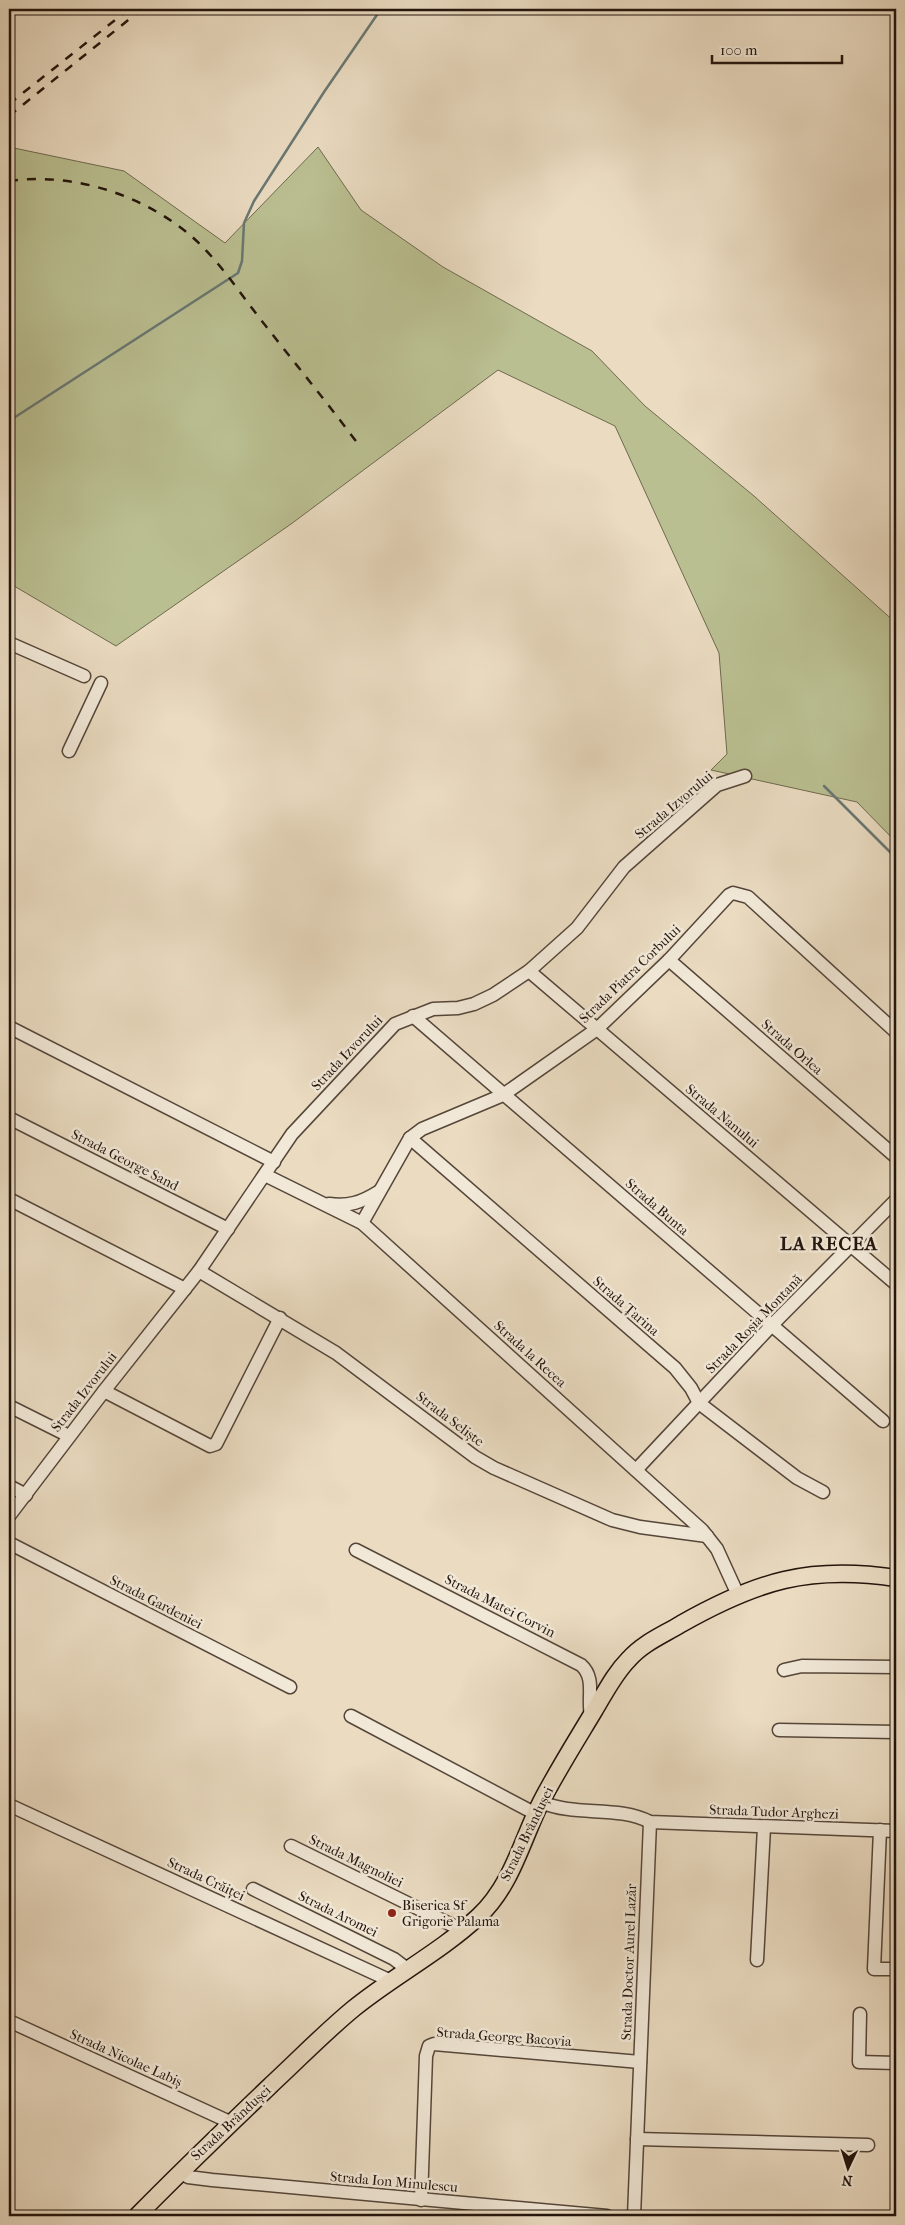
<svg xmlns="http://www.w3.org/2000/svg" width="905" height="2225" font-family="'IM FELL French Canon',serif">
<rect width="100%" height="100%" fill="#eadbc1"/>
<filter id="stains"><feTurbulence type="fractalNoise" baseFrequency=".004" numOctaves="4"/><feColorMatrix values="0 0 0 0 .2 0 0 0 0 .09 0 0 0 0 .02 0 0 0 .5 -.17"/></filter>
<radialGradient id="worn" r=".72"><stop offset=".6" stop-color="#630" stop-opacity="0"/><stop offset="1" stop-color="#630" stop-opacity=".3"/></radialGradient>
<path fill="#babf91" stroke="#6e6a4f" d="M9,147L124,171L225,243L318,147L361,210L443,267L592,351L645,406L754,496L896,623V842L857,802L711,770L727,754L719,653L615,426L498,370L291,524L116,646L9,583Z"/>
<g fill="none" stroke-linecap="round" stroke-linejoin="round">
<g stroke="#697873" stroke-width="2.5">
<path d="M9,421L238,273L242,261L244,223L254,201L324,92L381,9"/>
<path d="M824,786L896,858"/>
</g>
<defs>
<g id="minor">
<path d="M9,643L84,676"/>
<path d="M69,751L101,683"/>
<path d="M669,960L896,1157"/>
<path d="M529,971L896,1284"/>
<path d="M413,1016L883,1421"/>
<path d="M9,1027L274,1162"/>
<path d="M9,1118L228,1229"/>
<path d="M410,1138L675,1368L691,1388L699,1403L797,1478L823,1492"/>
<path d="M265,1175L362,1223L702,1530L717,1549L738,1595"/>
<path d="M9,1199L185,1289"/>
<path d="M329,1204C348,1207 362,1202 378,1192"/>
<path d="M362,1223L410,1138L422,1129L503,1095L597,1029L669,960L729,895L733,893L748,897L896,1032"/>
<path d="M199,1271L336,1353L475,1457L494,1468L612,1520L640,1527L707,1536"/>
<path d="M104,1391L210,1446L216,1444L280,1318"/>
<path d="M9,1406L69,1436"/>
<path d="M636,1470L772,1325L896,1200"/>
<path d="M9,1486L26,1495"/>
<path d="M9,1516L104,1391L199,1271L292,1134L395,1024L433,1009L458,1008L474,1004L493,995L529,971L577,928L624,867L717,785L745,776"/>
<path d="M9,1543L290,1687"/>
<path d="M356,1550L581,1665C596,1678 587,1698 591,1715"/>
<path d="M784,1670L802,1666L896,1667"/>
<path d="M351,1716L536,1814"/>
<path d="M779,1730L896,1732"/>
<path d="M541,1802C576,1817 617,1805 650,1822L896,1831"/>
<path d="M9,1805L391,1981"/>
<path d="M880,1830L874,1969H896"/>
<path d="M291,1846L462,1930"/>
<path d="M253,1889L394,1959L407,1969"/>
<path d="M757,1960L764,1827"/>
<path d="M860,2014L859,2062L896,2063"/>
<path d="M9,2021L232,2123"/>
<path d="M637,2139L868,2145"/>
<path d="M180,2172L188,2177L212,2180L607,2216"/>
<path d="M421,2200L426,2056L429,2046L434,2044L640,2062"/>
<path d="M634,2216L650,1822"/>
</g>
<path id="major" d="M137,2216C181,2171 226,2128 272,2084C299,2059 324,2033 353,2009C392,1977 442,1951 479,1916C512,1885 522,1840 541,1802C557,1771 576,1741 594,1711C605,1693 614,1674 629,1659C643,1643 663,1635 681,1624C757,1581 809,1565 896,1578"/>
</defs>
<use href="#minor" stroke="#55463a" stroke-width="15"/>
<use href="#major" stroke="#23140d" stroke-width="19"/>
<use href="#minor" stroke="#f1e8d7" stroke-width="12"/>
<use href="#major" stroke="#eadbc1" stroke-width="16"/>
<g stroke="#23140d" stroke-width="2.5" stroke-dasharray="9 9" stroke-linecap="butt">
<path d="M9,104L129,9"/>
<path d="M9,116L142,9"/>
<path d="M9,181C72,172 141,194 190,235C219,260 241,295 265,325C297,366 330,406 361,448"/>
</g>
</g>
<circle fill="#8f2418" stroke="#f1e8d7" stroke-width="2" cx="392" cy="1913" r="5"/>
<g text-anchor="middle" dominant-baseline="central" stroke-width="5" stroke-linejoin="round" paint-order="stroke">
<g font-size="14" fill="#23140d" stroke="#f1e8d7">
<text transform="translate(674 805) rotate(-40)">Strada Izvorului</text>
<text transform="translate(630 974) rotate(-44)">Strada Piatra Corbului</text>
<text transform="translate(792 1047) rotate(41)">Strada Orlea</text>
<text transform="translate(347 1053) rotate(-47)">Strada Izvorului</text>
<text transform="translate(722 1116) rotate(40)">Strada Nanului</text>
<text transform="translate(125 1160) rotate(27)">Strada George Sand</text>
<text transform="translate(657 1207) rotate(41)">Strada Bunta</text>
<text transform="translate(626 1306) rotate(41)">Strada Țarina</text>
<text transform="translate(754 1324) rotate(-46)">Strada Roșia Montană</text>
<text transform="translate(530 1354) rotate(42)">Strada la Recea</text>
<text transform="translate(84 1392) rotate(-52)">Strada Izvorului</text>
<text transform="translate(450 1419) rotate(37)">Strada Seliște</text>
<text transform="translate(156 1602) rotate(27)">Strada Gardeniei</text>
<text transform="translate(500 1606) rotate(27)">Strada Matei Corvin</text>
<text transform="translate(774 1812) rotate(2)">Strada Tudor Arghezi</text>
<text transform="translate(527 1834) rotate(-64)">Strada Brândușei</text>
<text transform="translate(356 1861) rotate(26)">Strada Magnoliei</text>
<text transform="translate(206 1879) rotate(25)">Strada Crăiței</text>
<text transform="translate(338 1914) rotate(26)">Strada Aromei</text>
<text transform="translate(629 1962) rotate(-88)">Strada Doctor Aurel Lazăr</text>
<text transform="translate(504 2037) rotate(4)">Strada George Bacovia</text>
<text transform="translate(126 2058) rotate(24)">Strada Nicolae Labiș</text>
<text transform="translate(231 2123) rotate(-43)">Strada Brândușei</text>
<text transform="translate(394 2182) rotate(5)">Strada Ion Minulescu</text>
</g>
<g font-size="14" fill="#23140d" stroke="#f1e8d7" text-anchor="start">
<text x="402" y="1905">Biserica Sf<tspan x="402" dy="16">Grigorie Palama</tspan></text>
</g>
<g font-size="19" font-weight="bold" letter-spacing="1" fill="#23140d" stroke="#f1e8d7">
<text x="829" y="1244">LA RECEA</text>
</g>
</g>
<rect width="905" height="2225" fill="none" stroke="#eadbc1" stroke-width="30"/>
<rect x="10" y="10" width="885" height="2205" fill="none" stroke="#23140d" stroke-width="2.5"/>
<rect x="15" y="15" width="875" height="2195" fill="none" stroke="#23140d"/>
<g transform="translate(848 2168) rotate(184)" stroke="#f1e8d7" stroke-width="4" paint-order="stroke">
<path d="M0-4L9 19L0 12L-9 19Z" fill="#23140d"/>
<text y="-8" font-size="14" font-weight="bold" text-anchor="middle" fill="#23140d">N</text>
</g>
<path d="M712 55v8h130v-8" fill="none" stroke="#23140d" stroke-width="2.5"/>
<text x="720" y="55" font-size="15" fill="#23140d" stroke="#f1e8d7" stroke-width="4" paint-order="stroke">100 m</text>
<rect width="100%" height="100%" filter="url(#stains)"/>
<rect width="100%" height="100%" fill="url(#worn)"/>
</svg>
